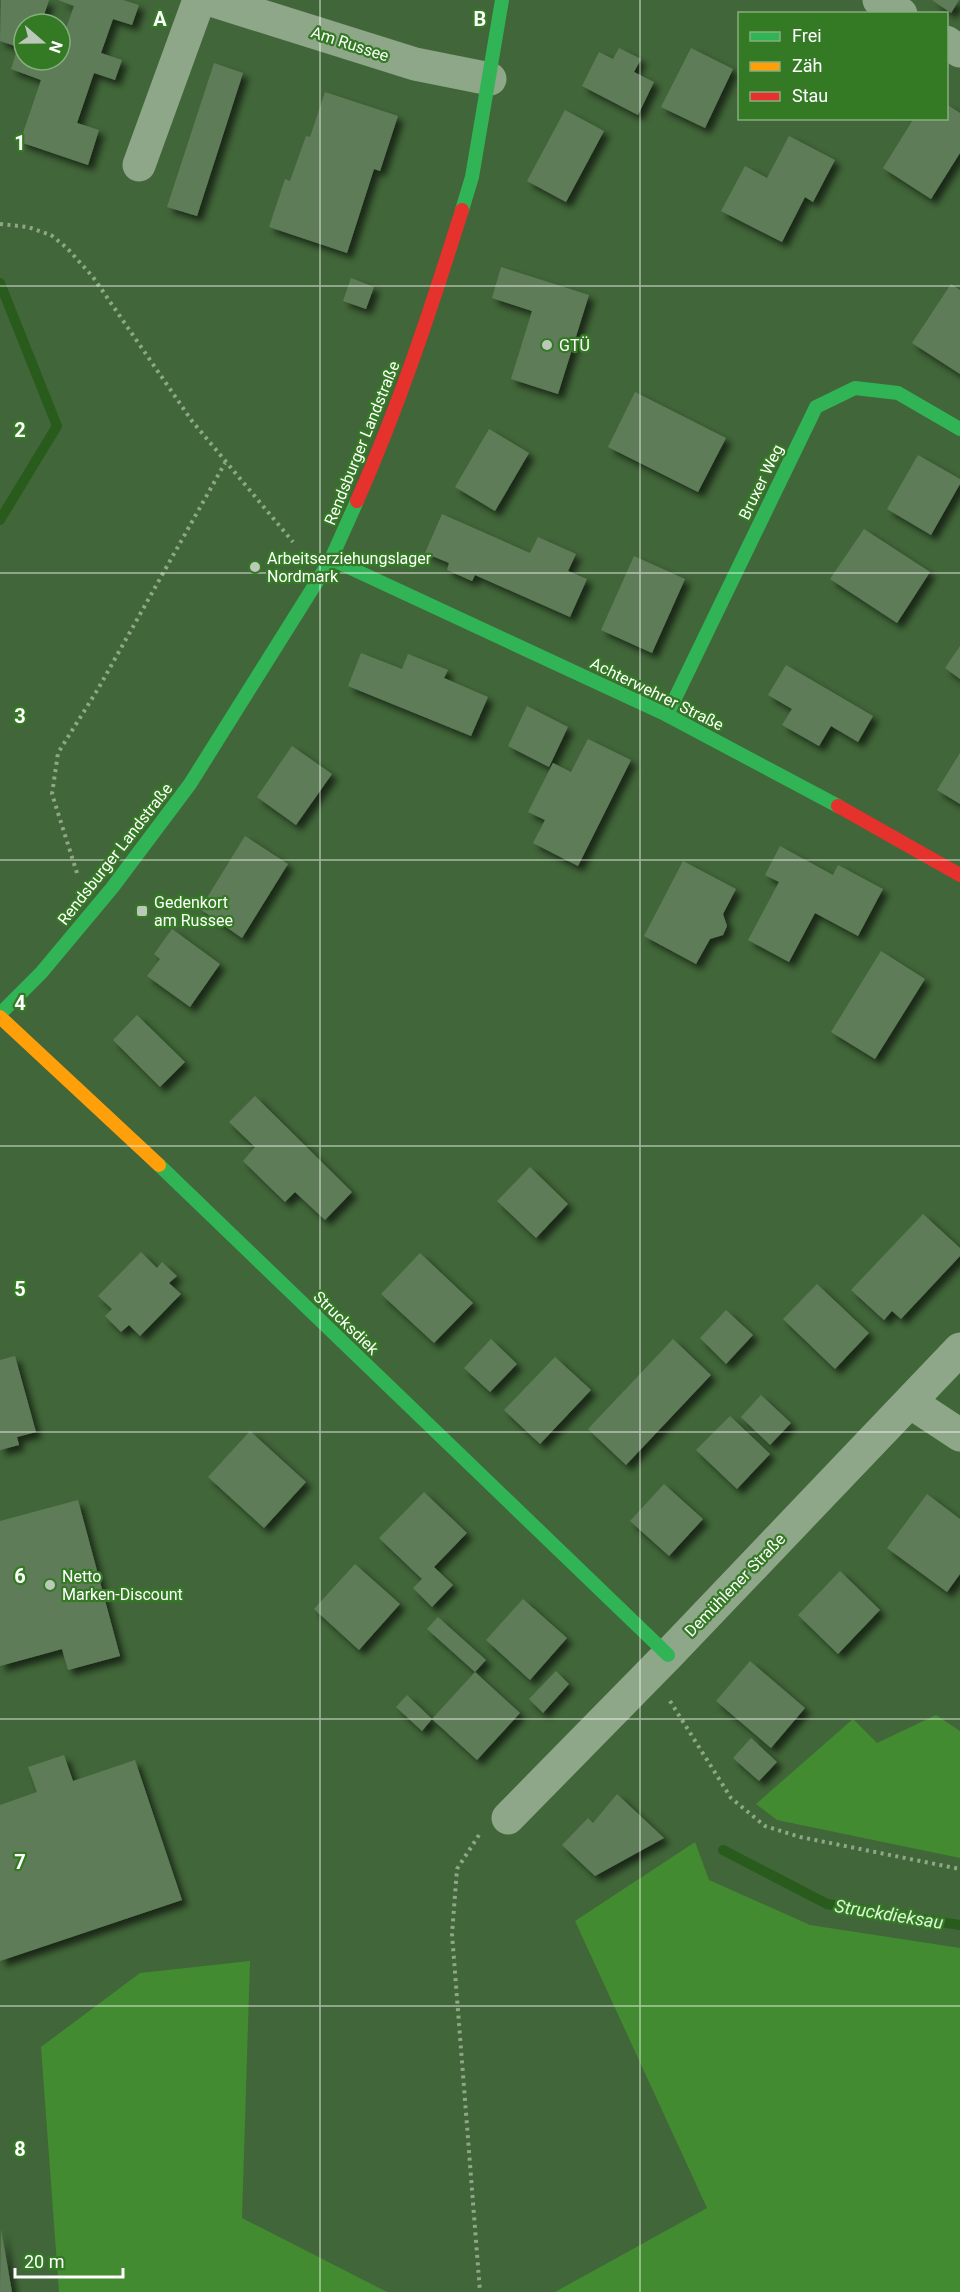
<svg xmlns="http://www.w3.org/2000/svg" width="960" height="2292" font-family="Roboto,sans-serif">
<defs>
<filter id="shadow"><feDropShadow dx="5.5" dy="5.5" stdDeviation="3" flood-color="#0009"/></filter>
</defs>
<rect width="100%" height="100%" fill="#416639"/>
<g fill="#438b30">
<path d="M936,1715L960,1731V1858L777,1820L756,1804L853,1719L877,1743Z"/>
<path d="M695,1842L709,1880L810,1925L960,1948V2292H555L707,2208L575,1921Z"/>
<path d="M250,1961L242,2218L387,2292H59L41,2047L140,1973Z"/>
</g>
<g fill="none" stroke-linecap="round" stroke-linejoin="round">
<g stroke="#285b1c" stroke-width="10">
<path d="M0,283L57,426L0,520"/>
<path d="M723,1850L827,1904L960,1925"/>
</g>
</g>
<g fill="#5f7c59" filter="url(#shadow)">
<path d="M1,0H49L41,24H24V60H60V29L65,31L74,6L58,0H123L139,5L132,25L113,19L101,53L122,60L115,80L94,73L77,123L99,130L88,165L20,142L41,80L11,69L18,47L0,41Z"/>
<path d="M932,0H959L951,13Z"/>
<path d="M619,48L641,59L634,72L654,82L638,115L582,86L599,52L613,59Z"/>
<path d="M691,48L733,69L705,128L661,107Z"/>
<path d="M214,63L243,73L197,216L167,207Z"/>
<path d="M325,92L398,116L380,171L374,169L347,253L269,227L285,179L290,181L306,136L310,137Z"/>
<path d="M946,104L960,113V153L931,199L883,168L914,118H946Z"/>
<path d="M565,110L604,131L566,202L527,181Z"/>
<path d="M789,136L835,160L813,202L805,197L782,242L721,211L745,166L767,178Z"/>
<path d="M501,267L589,295L558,394L511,379L532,311L492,298Z"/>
<path d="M351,278L374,287L366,309L343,301Z"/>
<path d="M951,284L960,290V374L912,343Z"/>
<path d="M635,392L726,438L698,492L608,447Z"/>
<path d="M489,429L529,453L495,511L455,487Z"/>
<path d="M918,455L960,479V484L931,535L887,509Z"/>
<path d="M442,514L530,553L538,537L576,554L568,571L587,579L570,617L475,575L472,581L447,570L449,563L425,553Z"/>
<path d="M864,529L930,572L897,623L830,579Z"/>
<path d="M634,556L685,579L652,653L601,630Z"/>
<path d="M960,646V679L945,668Z"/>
<path d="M361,653L402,669L408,654L448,670L444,678L488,697L471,736L348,686Z"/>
<path d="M786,665L873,716L858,742L831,726L819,746L782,725L792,709L768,695Z"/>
<path d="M527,706L568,727L549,767L508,746Z"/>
<path d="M588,739L631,760L578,866L533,843L545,820L528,812L553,763L571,772Z"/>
<path d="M292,746L332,774L296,825L257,797Z"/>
<path d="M960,753V804L937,790Z"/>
<path d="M245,836L288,864L242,938L200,909Z"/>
<path d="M780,846L833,875L838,865L883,889L858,936L815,913L789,962L748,940L779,882L765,875Z"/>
<path d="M683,861L736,889L723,914L727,926L723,935L710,939L696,964L644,936Z"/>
<path d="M172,929L220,964L190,1007L147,976L160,959L154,954Z"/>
<path d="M881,951L925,979L875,1059L831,1032Z"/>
<path d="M137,1015L185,1062L160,1087L113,1040Z"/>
<path d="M255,1096L352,1192L325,1220L295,1192L285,1202L243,1161L255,1147L229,1122Z"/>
<path d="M530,1167L568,1204L536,1238L497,1201Z"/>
<path d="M923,1214L960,1248V1256L901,1319L892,1311L884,1320L851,1290Z"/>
<path d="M141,1252L157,1268L162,1262L177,1276L169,1283L181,1294L140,1336L129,1325L121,1332L105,1316L112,1309L98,1296Z"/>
<path d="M420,1253L473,1303L434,1343L381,1294Z"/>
<path d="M817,1284L869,1333L835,1369L783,1319Z"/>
<path d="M726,1310L753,1335L726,1364L700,1338Z"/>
<path d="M491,1339L517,1364L490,1392L464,1368Z"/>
<path d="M673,1339L711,1375L626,1465L588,1429Z"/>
<path d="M15,1356L36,1432L17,1437L19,1445L0,1450V1360Z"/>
<path d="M555,1357L591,1390L540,1444L504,1410Z"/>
<path d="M761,1395L791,1423L770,1445L741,1417Z"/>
<path d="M730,1416L770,1454L737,1489L696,1450Z"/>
<path d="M250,1431L306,1482L264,1528L208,1477Z"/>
<path d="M664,1484L703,1519L669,1556L630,1521Z"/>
<path d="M424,1492L467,1533L434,1567L453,1585L432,1607L413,1588L422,1579L379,1538Z"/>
<path d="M927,1494L960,1519V1574L947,1592L887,1548Z"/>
<path d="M78,1500L120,1656L68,1670L62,1649L0,1666V1521Z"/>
<path d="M355,1564L400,1604L359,1650L314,1609Z"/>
<path d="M840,1571L880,1610L838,1654L798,1615Z"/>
<path d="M523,1599L567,1638L530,1680L486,1640Z"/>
<path d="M438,1617L486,1660L475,1672L427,1629Z"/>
<path d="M750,1661L805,1708L771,1748L716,1701Z"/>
<path d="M556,1671L569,1684L543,1713L529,1699Z"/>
<path d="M475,1672L520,1713L477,1760L432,1719L422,1731L396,1707L407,1695L432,1719Z"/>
<path d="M751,1738L777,1762L759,1781L733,1758Z"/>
<path d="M64,1755L73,1781L135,1760L182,1900L0,1961V1805L37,1792L28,1767Z"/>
<path d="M617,1794L664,1838L595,1876L562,1845L588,1818L593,1823Z"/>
<path d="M1,2229L12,2292H0Z"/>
</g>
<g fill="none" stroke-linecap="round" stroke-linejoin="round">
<g stroke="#8fa789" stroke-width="4" stroke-dasharray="3 4.5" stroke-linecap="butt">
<path d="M0,224L28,227L51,235L67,248L93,277L192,421L293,542"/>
<path d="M77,873L52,794L58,753L98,689L225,463"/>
<path d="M670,1701L731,1798L765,1826L800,1837L960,1869"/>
<path d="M479,1835L457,1869L452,1934L480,2292"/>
</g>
<g stroke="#8fa789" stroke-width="33">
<path d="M211,0L415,64L490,79"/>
<path d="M879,0L901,14"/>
<path d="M946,42L960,51"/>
<path d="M139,165L199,0"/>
<path d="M910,1402L960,1435"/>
<path d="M508,1818L668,1655L960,1349"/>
</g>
<g stroke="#30b455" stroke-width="14">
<path d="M462,210L472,177L502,0"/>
<path d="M331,559L667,715L838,806"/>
<path d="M667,715L816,407L855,388L898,393L960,429"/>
<path d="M0,1014L41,973L112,888L190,784L331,559L357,501"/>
<path d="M159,1165L668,1655"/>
</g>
<path stroke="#ff9f0a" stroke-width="14" d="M0,1017L159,1165"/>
<g stroke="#e5322d" stroke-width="14">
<path d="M357,501C399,406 431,309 462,210"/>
<path d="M838,806L960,875"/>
</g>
</g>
<path fill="none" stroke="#fff" stroke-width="1.5" stroke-opacity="0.55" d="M320,0V2292M640,0V2292M0,286H960M0,573H960M0,860H960M0,1146H960M0,1432H960M0,1719H960M0,2006H960"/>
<g fill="#bcc9ba" stroke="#347a25" stroke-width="2">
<circle cx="547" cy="345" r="6"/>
<circle cx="255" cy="567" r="6"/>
<rect x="136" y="905" width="12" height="12" rx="3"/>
<circle cx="50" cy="1585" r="6"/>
</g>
<g text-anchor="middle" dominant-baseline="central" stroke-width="4.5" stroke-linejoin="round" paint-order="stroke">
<g font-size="16" fill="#fff" stroke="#347a25">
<text transform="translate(350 44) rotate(18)">Am Russee</text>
<text transform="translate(362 443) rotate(-68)">Rendsburger Landstraße</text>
<text transform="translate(761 482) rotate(-64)">Bruxer Weg</text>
<text transform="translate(657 694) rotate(26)">Achterwehrer Straße</text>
<text transform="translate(115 854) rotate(-52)">Rendsburger Landstraße</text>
<text transform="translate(346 1323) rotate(44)">Strucksdiek</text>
<text transform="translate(735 1585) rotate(-46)">Demühlener Straße</text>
</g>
<g font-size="16" fill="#fff" stroke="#347a25" text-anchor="start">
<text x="559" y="345">GTÜ</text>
<text x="267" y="558">Arbeitserziehungslager<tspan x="267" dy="18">Nordmark</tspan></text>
<text x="154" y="902">Gedenkort<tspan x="154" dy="18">am Russee</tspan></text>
<text x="62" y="1576">Netto<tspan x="62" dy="18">Marken-Discount</tspan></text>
</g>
<g font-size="18" font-style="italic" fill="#dbf5d5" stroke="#347a25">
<text transform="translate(889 1914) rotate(9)">Struckdieksau</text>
</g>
</g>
<g font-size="20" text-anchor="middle" font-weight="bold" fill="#fff" stroke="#347a25" stroke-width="4.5" stroke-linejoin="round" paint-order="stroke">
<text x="160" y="26">A</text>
<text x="480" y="26">B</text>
<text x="20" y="150">1</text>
<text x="20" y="437">2</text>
<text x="20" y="723">3</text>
<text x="20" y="1010">4</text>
<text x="20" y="1296">5</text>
<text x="20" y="1583">6</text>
<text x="20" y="1869">7</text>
<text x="20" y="2156">8</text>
</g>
<rect x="738" y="12" width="210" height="108" fill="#347a25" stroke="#85af7c" stroke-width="1.5"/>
<rect x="750" y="32" width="30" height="9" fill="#30b455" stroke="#85af7c" stroke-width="1.5"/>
<text x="792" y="42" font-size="18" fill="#ffffff">Frei</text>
<rect x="750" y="62" width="30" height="9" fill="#ff9f0a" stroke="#85af7c" stroke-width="1.5"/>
<text x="792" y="72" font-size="18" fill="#ffffff">Zäh</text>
<rect x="750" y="92" width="30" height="9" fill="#e5322d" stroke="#85af7c" stroke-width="1.5"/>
<text x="792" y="102" font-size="18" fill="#ffffff">Stau</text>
<g transform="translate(42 42) rotate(110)"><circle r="28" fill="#347a25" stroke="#85af7c" stroke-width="1.5"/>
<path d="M0-4.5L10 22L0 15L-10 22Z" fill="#bcc9ba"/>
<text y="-9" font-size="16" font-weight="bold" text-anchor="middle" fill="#ffffff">N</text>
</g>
<path d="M15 2268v9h108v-9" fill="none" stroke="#ffffff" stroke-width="3"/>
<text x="24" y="2268" font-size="18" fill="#ffffff" stroke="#347a25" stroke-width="4.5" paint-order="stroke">20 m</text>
</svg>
